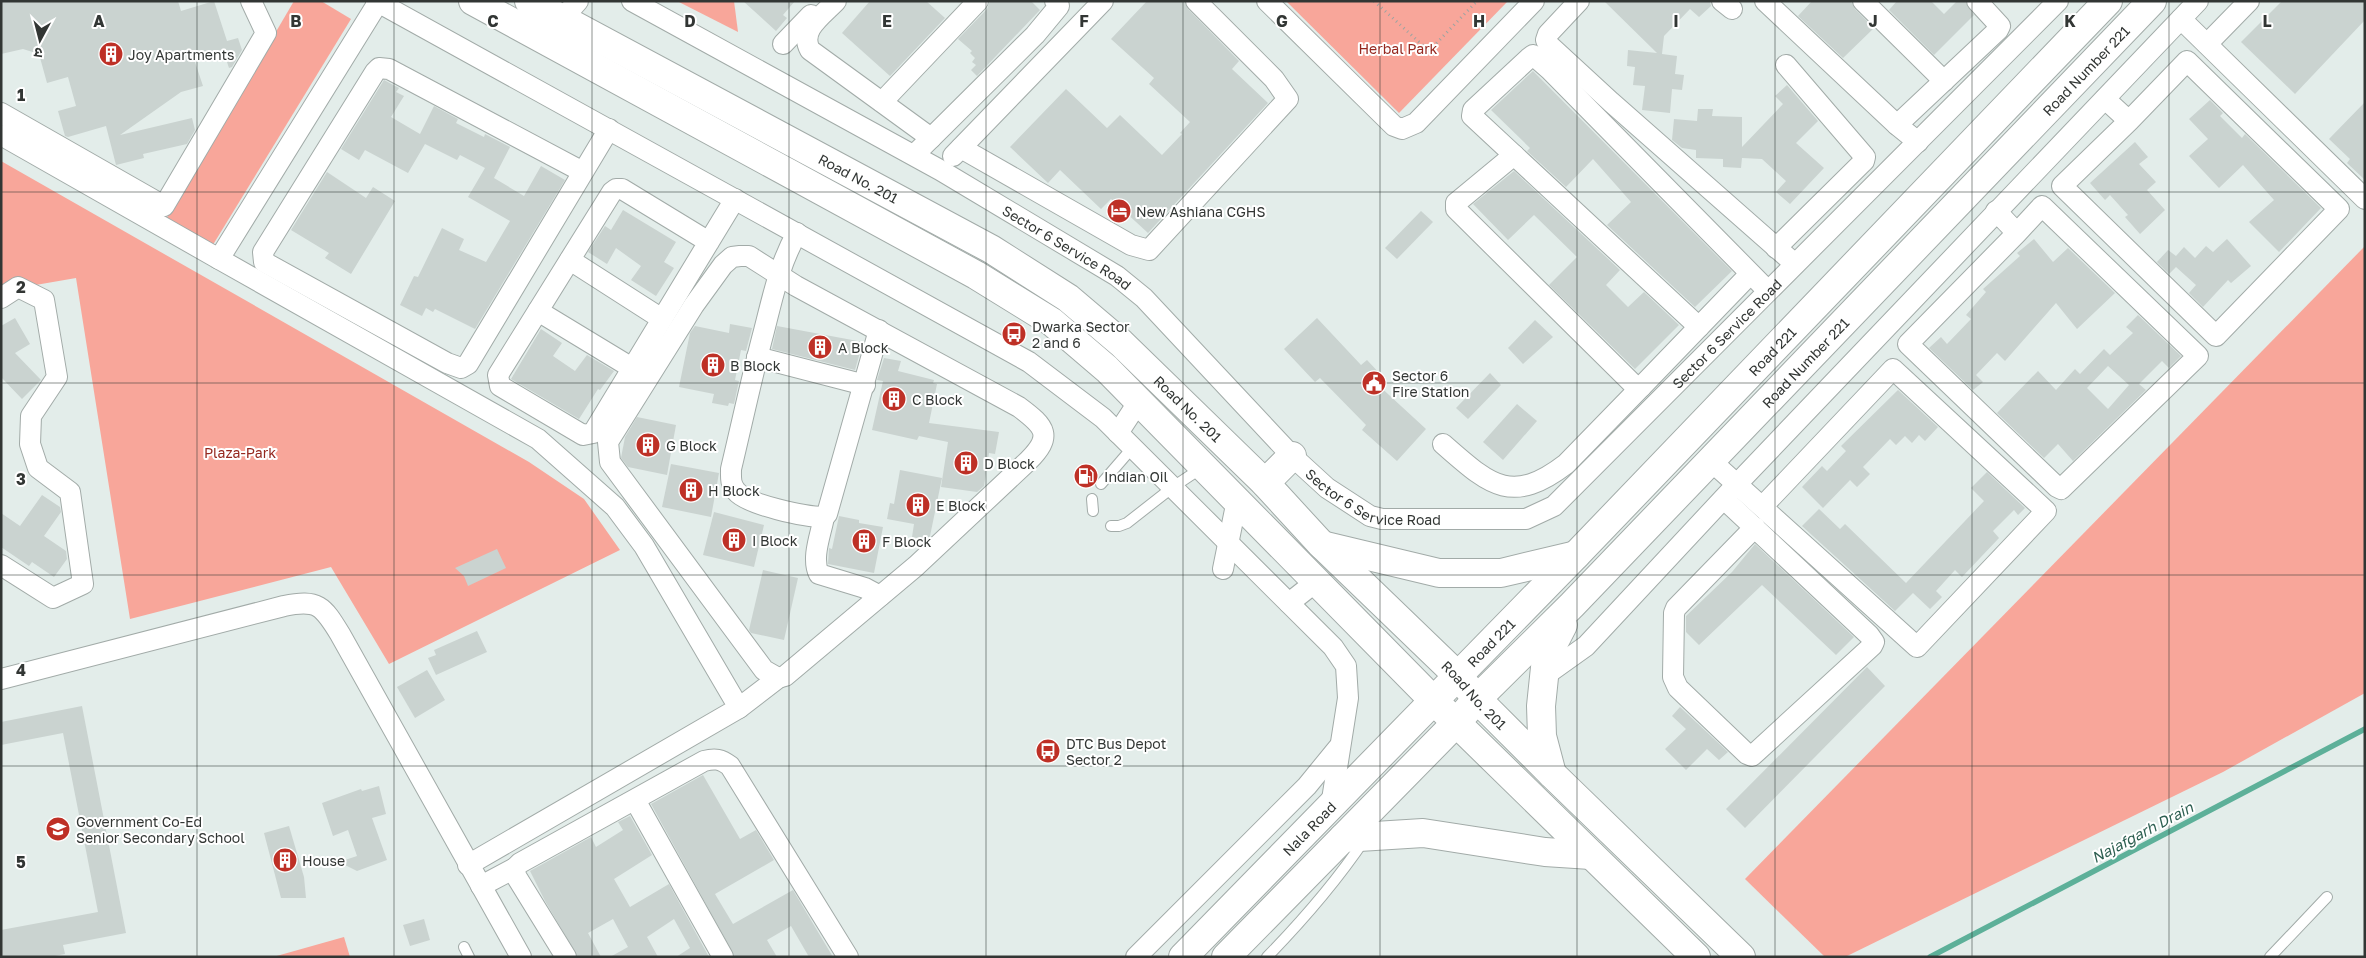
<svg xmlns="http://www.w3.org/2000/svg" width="2366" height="958" font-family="'Golos Text','Noto Sans Devanagari',sans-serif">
<rect width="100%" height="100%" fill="#e3edea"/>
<g fill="#f8a69a">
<path d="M294,1H321L351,19L211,248L165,221Z"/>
<path d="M677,1H734L738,32Z"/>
<path d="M1286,1H1508L1399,113Z"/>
<path d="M1,161L529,462L584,499L620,550L389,664L331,567L130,619L76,278L1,291Z"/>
<path d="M2365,246V693L2223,772L1845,957H1825L1745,879Z"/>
<path d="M344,937L350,957H273Z"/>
</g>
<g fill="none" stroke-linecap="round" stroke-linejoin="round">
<path stroke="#5db099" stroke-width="5.5" d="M1930,957L2365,729"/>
</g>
<g fill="#cad3d0" fill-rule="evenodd">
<path d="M1,1H178L181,11L214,1L227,41L238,38L242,50L232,67L229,68L223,50L194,59L203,86L181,92L120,135L192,118L195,130L187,144L143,154L144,158L116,165L106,126L68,137L65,136L58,111L76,106L68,77L47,83L39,54L23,49L1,54Z"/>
<path d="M743,1H795L783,15L787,18L776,31Z"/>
<path d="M870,1H926L945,18L890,76L842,33Z"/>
<path d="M990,1H1031L1040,10L977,76L971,70L976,65L972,62L975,58L970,53L972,51L958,39L987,9Z"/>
<path d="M1147,1H1184L1188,9L1239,61L1232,69L1268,103L1148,233L1111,199L1101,209L1060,170L1048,183L1010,147L1066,89L1107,128L1120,115L1162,155L1182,134L1180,133L1190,122L1149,84L1154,78L1111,39Z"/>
<path d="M1604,1H1710L1711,6L1699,17L1690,9L1664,36L1662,54L1677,56L1675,74L1684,75L1682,90L1672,89L1670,113L1642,110L1645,86L1633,85L1635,67L1627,66L1628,50L1657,53Z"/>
<path d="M1812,1H1851L1855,9L1874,28L1843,58L1798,16Z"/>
<path d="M1897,1H1931L1944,14L1957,1H1965L1974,15L1934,55L1889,10Z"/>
<path d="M2282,1H2365V20L2295,94L2241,42Z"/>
<path d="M1533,71L1732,271L1695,307L1607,225L1631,202L1593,159L1566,187L1527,151L1530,148L1491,110Z"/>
<path d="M384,80L399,88L396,92L404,96L391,117L420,134L434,106L458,119L456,123L484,137L485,134L510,147L494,178L524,196L541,166L565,180L475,329L435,309L433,312L426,308L422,316L400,305L414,276L418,277L442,228L464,239L459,250L486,262L510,221L468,197L485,168L460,155L457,160L425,144L408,173L365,150L359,160L341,149Z"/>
<path d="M1787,85L1818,121L1796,143L1824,168L1790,204L1776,192L1786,181L1762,159L1742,158L1741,168L1723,167V159L1696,158V150L1682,148L1672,140L1674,119L1697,121L1698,109H1713L1712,116L1742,117V147L1783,104L1775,96Z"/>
<path d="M2210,100L2223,113L2220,116L2242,138L2245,134L2321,208L2279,252L2249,222L2274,200L2243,165L2219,188L2189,156L2208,139L2189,119Z"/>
<path d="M2365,102V180L2347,163L2350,159L2329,139Z"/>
<path d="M2135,142L2148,157L2139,164L2156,182L2147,190L2165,210L2140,234L2125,217L2128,215L2110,195L2105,200L2090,183Z"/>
<path d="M1514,171L1620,270L1606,285L1628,307L1644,292L1679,325L1635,369L1549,285L1577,257L1534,215L1508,240L1473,204Z"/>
<path d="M327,172L366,198L373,187L395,201L351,274L325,258L329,253L291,230Z"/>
<path d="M623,210L676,242L664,262L674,268L656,296L631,280L641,266L616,248L607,264L588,252L605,226L611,230Z"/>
<path d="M1421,211L1433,222L1397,259L1385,248Z"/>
<path d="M2034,239L2053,262L2068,248L2115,293L2077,329L2056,303L2005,361L1997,353L1976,375L1983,382L1973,390L1929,348L1941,337L1947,344L1971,319L1966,315L1986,292L1983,289L2020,256L2017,253Z"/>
<path d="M2227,239L2251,266L2231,283L2228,280L2203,307L2189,293L2196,285L2176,267L2169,274L2157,262L2168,250L2176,256L2184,247L2195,258L2206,246L2213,252Z"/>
<path d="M2138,315L2181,356L2169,368L2162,361L2139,384L2146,390L2073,461L2058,444L2044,458L1997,413L2038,371L2056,390L2075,369L2080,374L2104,349L2110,355L2133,333L2126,327ZM2108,366L2129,385L2108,409L2087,388Z"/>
<path d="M15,318L30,344L15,353L41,380L22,399L1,377V326Z"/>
<path d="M1317,318L1361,365L1367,360L1382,376L1376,383L1426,429L1397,461L1362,430L1366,425L1320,378L1315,382L1284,349Z"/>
<path d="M1535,320L1553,337L1523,364L1508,348Z"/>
<path d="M730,324L752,328L746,351L741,350L735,380L739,381L734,404L729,403L728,406L712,403L714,394L679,387L690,333L695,326L729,333Z"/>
<path d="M777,326L863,342L855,370L772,349Z"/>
<path d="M541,329L562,343L553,356L575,371L587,355L614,371L600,390L598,389L579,419L511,379Z"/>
<path d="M884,358L901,361L898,371L934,380L933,383L937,384L929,423L999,432L995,454L989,453L984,486L977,492L941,487L948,442L919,436L917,440L872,430L883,381L877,380Z"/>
<path d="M1490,373L1501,385L1468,419L1456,408Z"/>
<path d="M1898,390L1938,427L1925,441L1919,435L1912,443L1905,436L1896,445L1890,439L1863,467L1870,474L1857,487L1850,480L1823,508L1802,487L1822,466L1827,471L1846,451L1841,446Z"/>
<path d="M1517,404L1537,421L1503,460L1483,442Z"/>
<path d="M637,417L676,425L667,475L628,467L621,458L625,437Z"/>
<path d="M671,464L719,473L711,517L662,507Z"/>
<path d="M900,470L942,478L930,536L927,540L912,537L914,524L887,519L890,503L894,504Z"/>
<path d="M1987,472L2025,508L2018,515L2014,510L1993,531L1999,538L1962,577L1955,570L1936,591L1942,597L1930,609L1913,593L1895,611L1802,526L1819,509L1840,529L1845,524L1906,583L1984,501L1971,488Z"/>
<path d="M42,495L60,507L61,512L44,536L66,551L67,559L54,577L32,562L29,566L1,547V513L20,526Z"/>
<path d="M714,512L764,525L754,567L703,555Z"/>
<path d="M839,516L859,520V523L883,527L874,573L828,564L829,548L832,549Z"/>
<path d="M1755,544L1854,637L1836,655L1762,585L1699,645L1686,632V616L1732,572Z"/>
<path d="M497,549L506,568L468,586L464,576L455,568Z"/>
<path d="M763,570L798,578L784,640L751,633L749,630Z"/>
<path d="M477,631L487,652L436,675L428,658L436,655L434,650Z"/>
<path d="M1867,667L1885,686L1745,828L1726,809Z"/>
<path d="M427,670L445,700L415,718L397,687Z"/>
<path d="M82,706L126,933L63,945L65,954L50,957H1V930L98,912L63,733L1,745V722Z"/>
<path d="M1680,707L1728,752L1719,760L1707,749L1686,770L1665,749L1686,729L1672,716Z"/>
<path d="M703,775L740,839L756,830L774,860L715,894L733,924L793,890L833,957H809L791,926L767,940L777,957H735L651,804Z"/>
<path d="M379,786L386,814L372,818L387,860L357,871L339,862L357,856L348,830L333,836L322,803L361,789L362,791Z"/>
<path d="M630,816L652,855L614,879L630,907L669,884L709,957H676L690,948L674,919L647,937L658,957H610L628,947L613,919L588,933L601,957H578L545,901L530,871L591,837L596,847L623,830L618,822Z"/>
<path d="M289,826L304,877L306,898H281L264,833Z"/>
<path d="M424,919L430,940L410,946L403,925Z"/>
</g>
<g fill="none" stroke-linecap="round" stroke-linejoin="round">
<defs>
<g id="service">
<path d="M1101,484L1133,447"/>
<path d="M1092,499L1093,511"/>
<path d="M1111,526H1119L1127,523L1173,487L1203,467"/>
<path d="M464,947L469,957"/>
<path d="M1267,957C1303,920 1336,882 1365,839"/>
<path d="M2270,957L2327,897"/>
</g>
<g id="minor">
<path d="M376,1L1029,362L1103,418L1333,647L1346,666L1348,698L1331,806"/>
<path id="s1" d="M632,1L940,170L1117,276L1144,298L1292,456L1327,488L1370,516L1382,519H1526L1554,506L2058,1"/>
<path d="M836,1C823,15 799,30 810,50L931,138"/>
<path d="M1267,1L1394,126L1402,129L1416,123L1534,1"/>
<path d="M1579,1L1548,34L1546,40L1548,44L1611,102L1795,264"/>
<path d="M1722,1L1732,9"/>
<path d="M1765,1L1897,125L1918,142"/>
<path d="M1863,1L1944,81"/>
<path d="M2181,19L2365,199"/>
<path d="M554,28L578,1"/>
<path d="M783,44L811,15"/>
<path d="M2207,44L2249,1"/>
<path d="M2105,99L2129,121L2187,61L2339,209L2216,336L2062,186L2129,121"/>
<path d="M882,102L978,1"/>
<path d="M1,113L164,206L266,33L251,1"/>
<path d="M1897,125L1998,30L2000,26L1977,1"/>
<path d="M1,135L219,259L379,1"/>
<path d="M961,148L1131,245L1149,250L1288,99L1274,79L1196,1"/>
<path d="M914,155L1035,35L1059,6L1055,1"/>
<path d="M1514,155L1456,203V209L1636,387H1641L1750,274"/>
<path d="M953,156L1103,1"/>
<path d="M583,172L389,69L379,68L375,72L263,252L264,262L447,363L461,368L468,364L609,129"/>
<path d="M1996,211L2017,233L2042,206L2198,356L2061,489L2057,487L1908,344L2017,233"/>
<path d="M797,233C779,265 773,296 764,331C752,376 742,423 731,469C731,477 730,484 736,491C747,505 806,517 824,517L827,514L879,330"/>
<path d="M709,242L622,189H616L612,192L498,375L500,386L583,435L593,433L721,222L735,199"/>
<path d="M1776,248L1864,161L1865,157L1786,65"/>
<path d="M740,256H749L796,286L1019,407C1046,427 1053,436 1028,461L916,566L785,676L778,678L764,670L610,462L608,442L694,305L723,265L732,257Z"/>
<path d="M219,259L538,439L615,507L644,546L739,708L468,865"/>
<path d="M570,260L662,319"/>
<path d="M1,298L18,287L44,300L57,377L31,416L30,444L38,468L70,492L83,584L53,598L1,565"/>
<path d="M538,311L632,368"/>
<path d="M1699,327L1472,116L1473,110L1529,58L1533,55L1550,70L1768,291"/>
<path d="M757,357L865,385"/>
<path d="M1118,433L1139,401"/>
<path d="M1443,444C1488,483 1510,507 1566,464L1641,387"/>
<path d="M1711,461L1917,647L2046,511L1893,369L1762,507"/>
<path d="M1724,499L1869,635L1874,642L1872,646L1752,756L1747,754L1678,688L1673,677L1674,613L1676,608L1755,527"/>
<path d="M824,517C821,534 811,558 819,574L865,588L880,596"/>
<path d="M1223,569L1237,500"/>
<path d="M1289,603L1317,581"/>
<path d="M1544,676L1586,646L1737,484L2198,1"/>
<path d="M1,679L284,606C318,599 323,606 340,634L521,957"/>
<path d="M739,708L778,678"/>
<path d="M635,800L723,957"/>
<path d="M481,886L515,868"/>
<path d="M566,957L516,876L515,868L520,863L704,761C715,758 721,759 730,766L848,957"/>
<path d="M1136,957L1307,786L1338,748"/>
</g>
<g id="secondary">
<path d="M473,1L976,275L1052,322L1107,369L1434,701L1696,957"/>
<path id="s2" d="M529,1L991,249L1068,298L1121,343L1265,483L1321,544L1458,676L1477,699L1552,774L1741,957"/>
<path d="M1265,483L1292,456"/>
<path d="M1322,545L1439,573H1501L1576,555"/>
<path d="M1552,774L1542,736L1541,706L1546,658L1563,625"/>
<path d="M1343,838L1423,833L1545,852L1591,855"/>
<path id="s3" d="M1183,957L1576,555L2108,1"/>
<path id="s4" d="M1226,957L1456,723L1477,699L1572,605L2152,1"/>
</g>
</defs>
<use href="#service" stroke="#a2aba8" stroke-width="12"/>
<use href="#minor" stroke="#a2aba8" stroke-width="22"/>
<use href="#secondary" stroke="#a2aba8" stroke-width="30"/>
<path stroke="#9ca4a1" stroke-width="3" stroke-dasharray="1 4" stroke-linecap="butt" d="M1374,1L1429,51L1477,1"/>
<use href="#service" stroke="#fff" stroke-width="10"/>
<use href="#minor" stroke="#fff" stroke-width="20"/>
<use href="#secondary" stroke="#fff" stroke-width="28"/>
</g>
<path fill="none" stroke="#323634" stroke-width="1" stroke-opacity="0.55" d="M197,1V957M394,1V957M592,1V957M789,1V957M986,1V957M1183,1V957M1380,1V957M1577,1V957M1775,1V957M1972,1V957M2169,1V957M1,192H2365M1,383H2365M1,575H2365M1,766H2365"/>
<defs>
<symbol id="building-disc" viewBox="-11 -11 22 22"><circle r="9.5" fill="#be3026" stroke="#fff"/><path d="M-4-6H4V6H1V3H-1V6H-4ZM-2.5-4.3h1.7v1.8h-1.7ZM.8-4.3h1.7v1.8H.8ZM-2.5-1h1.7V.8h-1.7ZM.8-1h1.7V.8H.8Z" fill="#fff"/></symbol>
<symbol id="hotel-disc" viewBox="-11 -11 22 22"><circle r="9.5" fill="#be3026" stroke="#fff"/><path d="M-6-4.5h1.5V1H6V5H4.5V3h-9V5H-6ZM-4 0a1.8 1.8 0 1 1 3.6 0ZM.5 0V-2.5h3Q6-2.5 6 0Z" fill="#fff"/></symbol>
<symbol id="bus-disc" viewBox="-11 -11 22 22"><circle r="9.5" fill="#be3026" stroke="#fff"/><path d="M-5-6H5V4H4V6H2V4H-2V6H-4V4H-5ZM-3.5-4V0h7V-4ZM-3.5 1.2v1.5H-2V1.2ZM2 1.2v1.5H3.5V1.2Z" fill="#fff"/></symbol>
<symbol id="civic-disc" viewBox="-11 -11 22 22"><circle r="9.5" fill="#be3026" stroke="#fff"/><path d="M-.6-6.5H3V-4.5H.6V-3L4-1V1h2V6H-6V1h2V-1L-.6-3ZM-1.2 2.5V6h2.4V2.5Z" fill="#fff"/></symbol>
<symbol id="fuel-disc" viewBox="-11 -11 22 22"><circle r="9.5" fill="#be3026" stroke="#fff"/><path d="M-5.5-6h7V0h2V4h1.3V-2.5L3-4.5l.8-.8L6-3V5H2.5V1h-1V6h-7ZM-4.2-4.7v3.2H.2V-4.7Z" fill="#fff"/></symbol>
<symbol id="school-disc" viewBox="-11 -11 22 22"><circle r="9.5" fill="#be3026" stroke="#fff"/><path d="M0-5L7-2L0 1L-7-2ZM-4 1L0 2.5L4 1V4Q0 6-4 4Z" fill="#fff"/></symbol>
</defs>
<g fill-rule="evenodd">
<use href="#building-disc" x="97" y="40" width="28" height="28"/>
<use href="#hotel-disc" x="1105" y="197" width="28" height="28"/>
<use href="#bus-disc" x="1000" y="320" width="28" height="28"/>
<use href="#building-disc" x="806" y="333" width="28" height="28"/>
<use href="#building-disc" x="699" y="351" width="28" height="28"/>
<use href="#civic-disc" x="1360" y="369" width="28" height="28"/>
<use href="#building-disc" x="880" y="385" width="28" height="28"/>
<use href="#building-disc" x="634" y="431" width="28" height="28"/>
<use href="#building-disc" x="952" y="449" width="28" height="28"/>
<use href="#fuel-disc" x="1072" y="462" width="28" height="28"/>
<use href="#building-disc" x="677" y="476" width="28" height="28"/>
<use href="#building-disc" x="904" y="491" width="28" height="28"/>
<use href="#building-disc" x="720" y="526" width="28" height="28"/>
<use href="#building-disc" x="850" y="527" width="28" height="28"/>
<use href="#bus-disc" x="1034" y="737" width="28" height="28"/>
<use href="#school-disc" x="44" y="815" width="28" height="28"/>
<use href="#building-disc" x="271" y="846" width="28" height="28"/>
</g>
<g text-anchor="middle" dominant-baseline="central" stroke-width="4" stroke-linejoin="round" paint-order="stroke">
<g font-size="14" fill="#95281f" stroke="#fff">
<text x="1398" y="48">Herbal Park</text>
<text x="240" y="452">Plaza-Park</text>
</g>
<g font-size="14" fill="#323634" stroke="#fff" text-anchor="start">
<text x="128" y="54">Joy Apartments</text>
<text x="1136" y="211">New Ashiana CGHS</text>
<text x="1032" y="326">Dwarka Sector<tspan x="1032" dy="16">2 and 6</tspan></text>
<text x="838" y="347">A Block</text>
<text x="730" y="365">B Block</text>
<text x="1392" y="375">Sector 6<tspan x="1392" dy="16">Fire Station</tspan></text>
<text x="912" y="399">C Block</text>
<text x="666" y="445">G Block</text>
<text x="984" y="463">D Block</text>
<text x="1104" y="476">Indian Oil</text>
<text x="708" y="490">H Block</text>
<text x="936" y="505">E Block</text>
<text x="752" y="540">I Block</text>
<text x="882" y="541">F Block</text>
<text x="1066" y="743">DTC Bus Depot<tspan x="1066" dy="16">Sector 2</tspan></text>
<text x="76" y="821">Government Co-Ed<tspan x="76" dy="16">Senior Secondary School</tspan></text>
<text x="302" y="860">House</text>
</g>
<g font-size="14" fill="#323634" stroke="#fff">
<text stroke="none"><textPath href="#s4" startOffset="1235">Road Number 221</textPath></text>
<text stroke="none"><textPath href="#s2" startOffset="374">Road No. 201</textPath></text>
<text stroke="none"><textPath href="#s1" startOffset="500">Sector 6 Service Road</textPath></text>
<text stroke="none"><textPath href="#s1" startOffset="1339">Sector 6 Service Road</textPath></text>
<text stroke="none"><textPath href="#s3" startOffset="845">Road 221</textPath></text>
<text stroke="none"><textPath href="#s4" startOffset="830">Road Number 221</textPath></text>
<text stroke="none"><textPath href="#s2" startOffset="779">Road No. 201</textPath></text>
<text stroke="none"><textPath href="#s1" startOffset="905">Sector 6 Service Road</textPath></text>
<text stroke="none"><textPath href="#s3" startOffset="440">Road 221</textPath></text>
<text stroke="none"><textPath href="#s2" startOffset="1184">Road No. 201</textPath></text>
<text stroke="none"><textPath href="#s3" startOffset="180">Nala Road</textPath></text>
</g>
<g font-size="15" font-style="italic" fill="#2d5f51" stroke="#fff">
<text transform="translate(2142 832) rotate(-28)">Najafgarh Drain</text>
</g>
</g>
<g font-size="16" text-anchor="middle" font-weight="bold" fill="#323634" stroke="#fff" stroke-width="4" stroke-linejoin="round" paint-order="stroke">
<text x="99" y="27">A</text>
<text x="296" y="27">B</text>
<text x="493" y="27">C</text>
<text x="690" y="27">D</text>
<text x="887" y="27">E</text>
<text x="1084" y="27">F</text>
<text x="1282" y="27">G</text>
<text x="1479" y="27">H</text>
<text x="1676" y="27">I</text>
<text x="1873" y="27">J</text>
<text x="2070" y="27">K</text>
<text x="2267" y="27">L</text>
<text x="21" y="101">1</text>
<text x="21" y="293">2</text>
<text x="21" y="485">3</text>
<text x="21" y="676">4</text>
<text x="21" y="868">5</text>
</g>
<rect width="2366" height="958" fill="none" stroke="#323634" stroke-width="5"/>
<g transform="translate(40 40) rotate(187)" stroke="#ffffff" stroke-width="4" paint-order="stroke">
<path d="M0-4L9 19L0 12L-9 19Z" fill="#323634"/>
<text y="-8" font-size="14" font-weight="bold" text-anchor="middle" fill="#323634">उ</text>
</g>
</svg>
